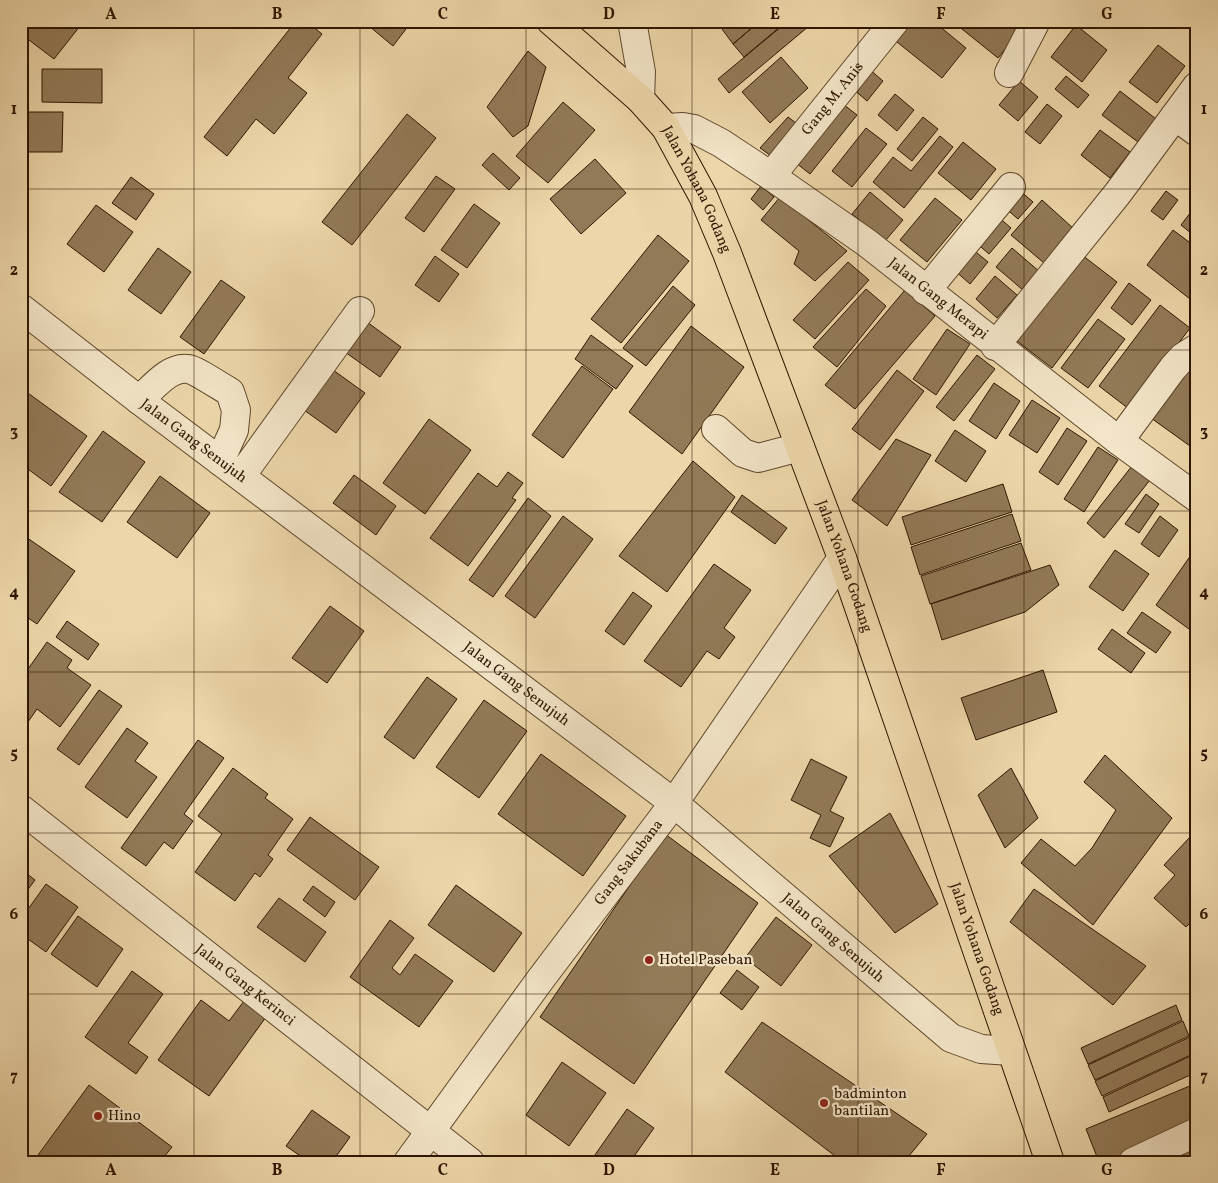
<svg xmlns="http://www.w3.org/2000/svg" width="1218" height="1183" font-family="Vollkorn,serif">
<style>
.building{fill:#927a58;stroke:#2f1600}
.lines{fill:none;stroke-linecap:round;stroke-linejoin:round}
.minor-casing{stroke:#5e462a;stroke-width:30}
.major-casing{stroke:#2f1600;stroke-width:30}
.minor{stroke:#f3e5c8;stroke-width:28}
.major{stroke:#edd7aa;stroke-width:28}
.grid{fill:none;stroke:#2f1600;stroke-width:1;stroke-opacity:0.55}
.poi-dot{fill:#8f2418;stroke:#f3e5c8;stroke-width:2}
.labels{text-anchor:middle;dominant-baseline:central;stroke-width:4.5;stroke-linejoin:round;paint-order:stroke}
.street-label{font-size:15px;fill:#2f1600;stroke:#f3e5c8}
.poi-label{font-size:15px;fill:#2f1600;stroke:#f3e5c8;text-anchor:start}
.neatline{fill:none;stroke:#2f1600;stroke-width:2}
.grid-label{font-size:16px;text-anchor:middle;font-weight:bold;fill:#2f1600}
</style>
<rect width="100%" height="100%" fill="#edd7aa"/>
<filter id="stains"><feTurbulence type="fractalNoise" baseFrequency=".004" numOctaves="4"/><feColorMatrix values="0 0 0 0 .2 0 0 0 0 .09 0 0 0 0 .02 0 0 0 .5 -.17"/></filter>
<radialGradient id="worn" r=".72"><stop offset=".6" stop-color="#630" stop-opacity="0"/><stop offset="1" stop-color="#630" stop-opacity=".3"/></radialGradient>
<path class="building" d="M21,21h63l-30,38 -33,-25z
M296,21h10l16,13 -34,44 19,15 -33,41 -18,-15 -29,37 -23,-19z
M363,21h49l-19,25z
M715,21h17l-10,8z
M732,21h28l-27,23 -11,-15z
M760,21h27l-43,36 -11,-13z
M788,21h27l-86,72 -11,-14z
M906,21h27l33,27 -24,30 -50,-40z
M952,21h68l5,4 -27,33z
M1076,25l31,25 -25,32 -31,-25z
M1158,45l27,21 -28,37 -28,-21z
M528,51l18,16 -18,59 -15,11 -26,-30z
M781,57l27,31 -38,35 -28,-31z
M868,68l15,13 -16,20 -15,-13z
M42,69h60v34l-60,-1z
M1066,76l23,19 -11,13 -23,-19z
M1019,81l19,16 -20,24 -19,-16z
M1120,91l40,31 -18,23 -40,-30z
M895,94l19,16 -17,21 -19,-16z
M839,101l18,14 -47,59 -19,-15z
M563,102l32,28 -47,53 -32,-27z
M1047,104l15,12 -22,28 -15,-12z
M21,112h42l-1,40h-41z
M407,114l29,24 -84,107 -30,-23z
M788,117l16,12 -27,31 -17,-12z
M923,117l15,12 -26,32 -15,-12z
M866,128l21,16 -35,43 -20,-16z
M1100,130l30,22 -20,26 -29,-23z
M940,136l13,11 -49,61 -31,-26 20,-25 18,14z
M963,142l33,27 -25,31 -33,-27z
M493,153l27,25 -11,12 -27,-25z
M595,159l31,34 -45,41 -31,-35z
M436,176l19,13 -31,43 -19,-14z
M131,177l23,17 -18,26 -24,-17z
M761,186l13,11 -11,13 -12,-11z
M1018,189l15,13 -15,17 -15,-13z
M1166,191l12,9 -15,20 -12,-9z
M870,192l33,28 -18,21 -33,-27z
M780,197l67,54 -32,30 -21,-17 5,-13 -38,-31z
M935,198l27,22 -35,42 -27,-22z
M1042,200l32,29 -30,34 -33,-28z
M474,204l26,19 -33,45 -26,-18z
M1197,204v34l-16,-13z
M96,205l37,27 -29,40 -37,-28z
M996,215l15,13 -22,26 -15,-13z
M1173,230l24,18v53l-2,2 -48,-38z
M658,235l31,26 -68,82 -30,-24z
M158,248l33,24 -30,42 -33,-24z
M971,248l17,14 -18,22 -17,-15z
M1012,248l28,24 -16,19 -28,-24z
M1082,255l35,27 -65,86 -35,-27z
M435,256l24,18 -20,28 -24,-17z
M848,262l21,18 -54,59 -22,-19z
M995,276l22,19 -20,23 -21,-19z
M221,280l24,17 -41,57 -24,-17z
M1129,283l22,17 -19,25 -21,-17z
M673,286l22,19 -49,61 -23,-18z
M866,289l20,17 -49,61 -24,-20z
M905,290l30,26 -80,93 -30,-24z
M1160,305l30,23 -61,81 -30,-23z
M1098,319l27,20 -37,49 -27,-20z
M367,322l34,25 -21,30 -35,-25z
M691,326l53,41 -62,87 -53,-42z
M947,329l23,15 -34,51 -23,-16z
M591,335l42,31 -17,23 -41,-30z
M977,355l18,14 -41,52 -18,-14z
M1182,361l15,10v80l-53,-38z
M582,366l31,23 -50,69 -31,-23z
M333,370l32,23 -29,40 -32,-23z
M897,370l27,21 -44,59 -28,-21z
M994,383l26,18 -24,38 -27,-18z
M21,388l66,48 -36,50 -30,-22z
M1032,400l28,18 -23,35 -28,-18z
M429,419l42,31 -46,64 -42,-31z
M1067,428l20,13 -29,44 -19,-13z
M955,430l31,21 -20,31 -31,-21z
M103,431l42,31 -43,60 -43,-30z
M896,439l35,16 -44,71 -35,-26z
M1098,447l20,13 -34,52 -20,-13z
M693,461l42,36 -68,95 -48,-36z
M1132,466l18,14 -46,58 -17,-15z
M508,472l15,11 -11,15 4,2 -48,66 -38,-28 48,-65 19,14z
M354,475l42,31 -20,29 -43,-32z
M160,476l50,37 -33,45 -50,-36z
M1003,484l9,28 -101,33 -9,-28z
M1146,494l13,10 -20,29 -14,-9z
M742,495l45,33 -12,16 -44,-32z
M528,498l23,18 -58,81 -24,-17z
M1012,514l9,27 -101,34 -9,-28z
M563,516l30,23 -58,79 -30,-22z
M1160,516l18,14 -19,27 -18,-13z
M23,535l52,36 -38,53 -16,-11v-75z
M1021,543l10,27 -101,34 -9,-28z
M1115,550l34,24 -26,37 -34,-24z
M1191,555l6,4v60l-8,10 -33,-24z
M714,564l37,26 -27,38 11,9 -16,22 -12,-8 -26,36 -37,-26z
M1050,565l9,20 -34,27 -83,28 -11,-36z
M633,592l19,14 -28,39 -19,-14z
M330,606l34,25 -37,52 -35,-25z
M1142,612l29,20 -15,21 -29,-20z
M67,621l32,23 -11,16 -32,-23z
M1112,629l33,24 -14,20 -33,-24z
M47,642l25,18 -5,8 24,17 -31,42 -23,-18 -16,23v-53z
M21,643l8,6 -8,12z
M1043,670l14,42 -81,28 -15,-42z
M427,677l30,22 -43,60 -30,-22z
M99,690l23,16 -43,59 -22,-16z
M484,700l43,31 -48,67 -43,-31z
M127,728l21,15 -13,18 22,16 -30,41 -42,-31z
M198,740l26,18 -40,56 9,7 -20,28 -9,-7 -18,24 -25,-18z
M541,754l85,62 -43,60 -85,-62z
M1105,755l67,63 -79,107 -72,-62 20,-24 34,27 17,-18 24,-38 -32,-28z
M811,759l36,18 -17,34 14,7 -14,29 -20,-9 11,-23 -30,-15z
M233,768l35,26 -3,4 28,21 -25,36 5,4 -13,18 -5,-4 -20,28 -40,-29 27,-38 -24,-18z
M1011,768l27,50 -33,30 -27,-53z
M890,813l48,91 -43,29 -66,-77z
M310,817l69,50 -24,33 -68,-50z
M665,834l93,69 -124,181 -94,-67z
M1190,837l7,6v73l-11,11 -32,-29 21,-23 -11,-10z
M21,869l14,11 -14,19z
M46,884l32,23 -32,45 -25,-18v-15z
M456,885l66,48 -28,39 -66,-47z
M313,886l22,16 -10,15 -22,-17z
M1034,889l112,77 -33,39 -103,-83z
M279,898l47,34 -21,30 -48,-35z
M78,916l45,33 -26,38 -46,-33z
M776,917l36,28 -31,41 -36,-28z
M390,920l24,18 -22,30 8,7 15,-21 38,27 -34,46 -69,-50z
M737,970l22,17 -17,23 -22,-17z
M132,971l31,23 -35,49 20,14 -12,17 -51,-37z
M201,1000l28,21 15,-20 22,16 -57,79 -51,-36z
M1176,1005l6,15 -94,44 -7,-16z
M1183,1021l6,15 -94,44 -7,-15z
M762,1022l165,112 -23,28h-61l-118,-90z
M1190,1037l7,15 -95,44 -7,-15z
M1197,1053v19l-88,40 -6,-15z
M562,1062l44,31 -37,53 -43,-31z
M1197,1083v44l-86,35h-12l-13,-33z
M89,1085l83,62 -12,15h-127z
M627,1109l27,19 -24,34h-40z
M312,1110l38,27 -18,25h-23l-23,-16z
M1197,1139v23h-57z"/>
<g class="lines">
<g class="minor-casing">
<g id="minor">
<path d="M632,21l9,51 -1,27"/>
<path d="M1009,73l27,-52"/>
<path d="M1175,116l22,16"/>
<path id="s1" d="M666,128l17,-1 11,2 27,14 50,33 96,67 252,198 78,57"/>
<path id="s2" d="M771,176l124,-155"/>
<path d="M926,291l85,-104"/>
<path id="s3" d="M21,308l118,92 535,403 277,235 30,11 30,2"/>
<path d="M995,346l123,-153 79,-107"/>
<path d="M139,400c13,-11 30,-34 49,-31 8,1 33,18 42,23l6,18 -2,20 -14,31"/>
<path d="M716,429l27,24 15,5 42,-11"/>
<path d="M1119,441l54,-73 10,-11 14,-9"/>
<path d="M241,476l119,-165"/>
<path id="s4" d="M21,809l449,353"/>
<path id="s5" d="M408,1162l132,-182 134,-177 168,-245"/>
<path d="M1133,1162l64,-30"/>
</g>
</g>
<g class="major-casing">
<g id="major">
<path id="s6" d="M551,21l89,78 26,29 37,68 24,57 115,305 208,604"/>
</g>
</g>
<use href="#minor" class="minor"/>
<use href="#major" class="major"/>
</g>
<path class="grid" d="M194,21v1141M360,21v1141M526,21v1141M692,21v1141M858,21v1141M1024,21v1141M21,189h1176M21,350h1176M21,511h1176M21,672h1176M21,833h1176M21,994h1176"/>
<g class="poi-dot">
<circle cx="649" cy="960" r="5"/>
<circle cx="824" cy="1103" r="5"/>
<circle cx="98" cy="1116" r="5"/>
</g>
<g class="labels">
<g class="street-label">
<text stroke="none"><textPath href="#s2" startOffset="99">Gang M. Anis</textPath></text>
<text stroke="none"><textPath href="#s6" startOffset="226">Jalan Yohana Godang</textPath></text>
<text stroke="none"><textPath href="#s1" startOffset="326">Jalan Gang Merapi</textPath></text>
<text stroke="none"><textPath href="#s3" startOffset="218">Jalan Gang Senujuh</textPath></text>
<text stroke="none"><textPath href="#s6" startOffset="631">Jalan Yohana Godang</textPath></text>
<text stroke="none"><textPath href="#s3" startOffset="622">Jalan Gang Senujuh</textPath></text>
<text stroke="none"><textPath href="#s5" startOffset="372">Gang Sakubana</textPath></text>
<text stroke="none"><textPath href="#s3" startOffset="1028">Jalan Gang Senujuh</textPath></text>
<text stroke="none"><textPath href="#s6" startOffset="1036">Jalan Yohana Godang</textPath></text>
<text stroke="none"><textPath href="#s4" startOffset="285">Jalan Gang Kerinci</textPath></text>
</g>
<g class="poi-label">
<text x="659" y="960">Hotel Paseban</text>
<text x="834" y="1094">badminton<tspan x="834" dy="17">bantilan</tspan></text>
<text x="108" y="1116">Hino</text>
</g>
</g>
<rect width="1218" height="1183" fill="none" stroke="#edd7aa" stroke-width="55"/>
<rect x="28" y="28" width="1162" height="1128" class="neatline"/>
<g class="grid-label">
<text x="111" y="19">A</text>
<text x="277" y="19">B</text>
<text x="443" y="19">C</text>
<text x="609" y="19">D</text>
<text x="775" y="19">E</text>
<text x="941" y="19">F</text>
<text x="1107" y="19">G</text>
<text x="14" y="114">1</text>
<text x="1204" y="114">1</text>
<text x="14" y="275">2</text>
<text x="1204" y="275">2</text>
<text x="14" y="436">3</text>
<text x="1204" y="436">3</text>
<text x="14" y="597">4</text>
<text x="1204" y="597">4</text>
<text x="14" y="758">5</text>
<text x="1204" y="758">5</text>
<text x="14" y="919">6</text>
<text x="1204" y="919">6</text>
<text x="14" y="1081">7</text>
<text x="1204" y="1081">7</text>
<text x="111" y="1175">A</text>
<text x="277" y="1175">B</text>
<text x="443" y="1175">C</text>
<text x="609" y="1175">D</text>
<text x="775" y="1175">E</text>
<text x="941" y="1175">F</text>
<text x="1107" y="1175">G</text>
</g>
<rect width="100%" height="100%" filter="url(#stains)"/>
<rect width="100%" height="100%" fill="url(#worn)"/>
</svg>
